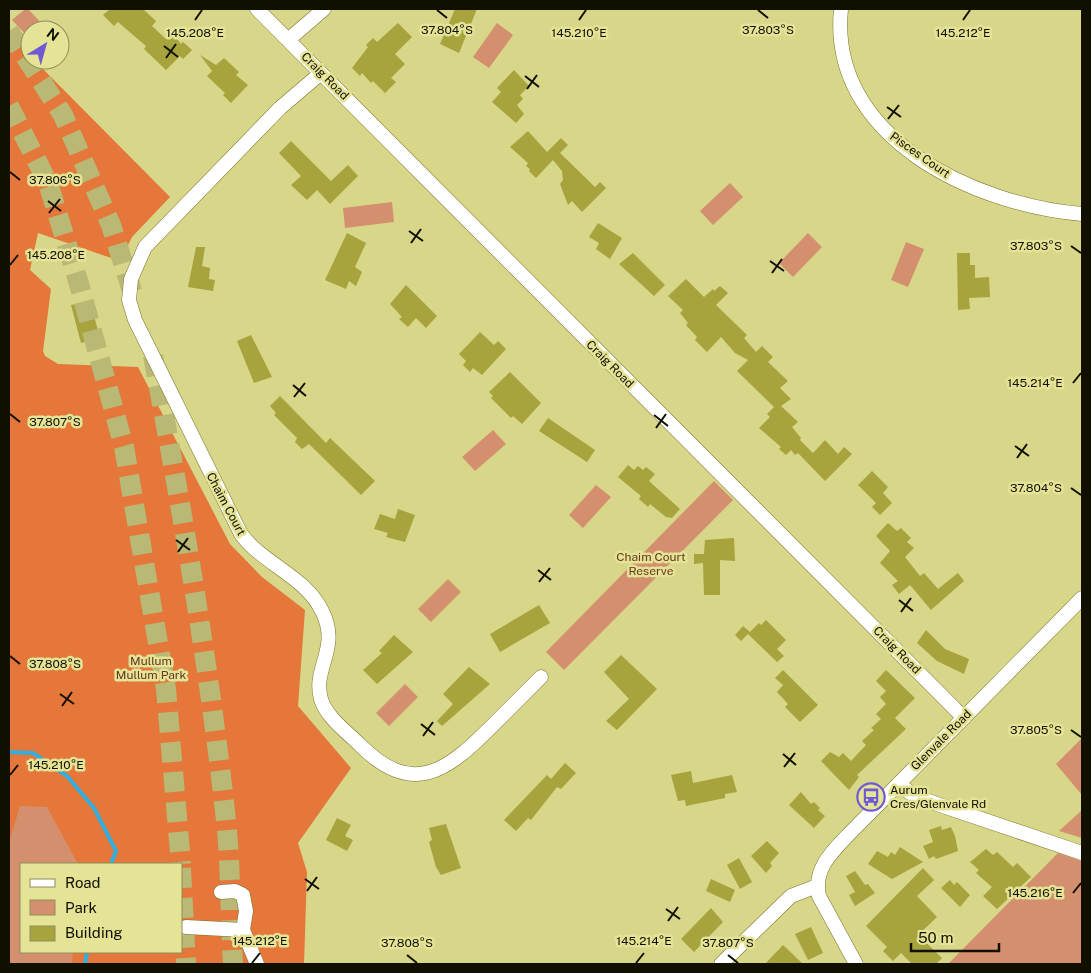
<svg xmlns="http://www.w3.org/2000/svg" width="1091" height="973" font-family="'Public Sans',sans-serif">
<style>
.green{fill:#d4906e}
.forest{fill:#e47739}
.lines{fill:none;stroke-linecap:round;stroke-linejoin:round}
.stream{stroke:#33afdd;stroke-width:4}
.building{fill:#a7a43e}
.highway-tunnel{stroke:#b9b874;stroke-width:20;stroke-dasharray:20 10;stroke-linecap:butt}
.minor-casing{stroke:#767327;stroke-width:15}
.minor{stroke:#fff;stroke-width:14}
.ticks{fill:none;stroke:#100f00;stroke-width:2}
.labels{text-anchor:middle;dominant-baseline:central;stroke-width:5;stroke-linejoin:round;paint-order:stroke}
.street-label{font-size:12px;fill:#100f00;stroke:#e4e396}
.park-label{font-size:12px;fill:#653820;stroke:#e4e396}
.poi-label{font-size:12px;fill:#100f00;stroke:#e4e396;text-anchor:start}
.ticks-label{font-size:12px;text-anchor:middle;fill:#100f00;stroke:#e4e396;stroke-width:5;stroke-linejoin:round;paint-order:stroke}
</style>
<rect width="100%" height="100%" fill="#d7d689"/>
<path class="green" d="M25,9h3l20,21h-18v9l-18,-19z
M497,23l16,12 -24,33 -16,-11z
M730,183l13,14 -30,28 -13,-14z
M392,202l2,20 -49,6 -2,-20z
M808,233l14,14 -29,30 -14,-14z
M906,242l18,7 -16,38 -17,-7z
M493,430l13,14 -31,27 -13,-14z
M714,481l19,19 -169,170 -18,-18z
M596,485l15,12 -28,31 -14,-13z
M448,579l13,13 -30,30 -13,-13z
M405,684l13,13 -29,29 -13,-13z
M1082,738v57l-26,-31z
M9,754l96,110h-84v88h62l-1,12h-73z
M1082,810v28l-23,-7z
M1058,853l24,8v103h-134z"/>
<path class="forest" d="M9,34l21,22v4h4l136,137 -38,40 -12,24 -82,-28 -8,37 21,19 -8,62 2,5 13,8 80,3 92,177 32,33 43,33 -7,96 53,62 -53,75 9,29 -3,92h-232l1,-12h108v-88h-103l-31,-57 -27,-1 -11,36z"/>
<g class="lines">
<path class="stream" d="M9,752l24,1 34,23 27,32 22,43 -5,13
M85,964l2,-12"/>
</g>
<path class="building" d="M110,9h33l13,12 -4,5 14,13 6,-6 9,11 2,-2 9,8 -9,9 -3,-3 -14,14 -22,-21 2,-3 -28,-24 -4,4 -11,-11z
M455,9h22l-18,44 -19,-9z
M398,23l14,14 -17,17 10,10 -14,14 5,4 -11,11 -12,-12 -2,2 -9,-10 -2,3 -8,-8 16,-21 -2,-2 7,-7 4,4z
M200,55l16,10 8,-7 15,14 -3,3 12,10 -17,18 -8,-8 2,-2 -18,-17 5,-5z
M514,70l15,16 -9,9 3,4 -6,6 7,9 -8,9 -24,-21 9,-10 -4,-4z
M528,131l19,21 14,-14 7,7 -8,8 35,34 5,-5 6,6 -24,24 -10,-11 -4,4 -8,-21 3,-4 -1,-9 -9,-11 -17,18 -7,-7 1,-2 -4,-3 2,-3 -18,-16z
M291,141l40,40 17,-16 10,11 -28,28 -13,-14 -10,10 -16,-15 10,-9 -22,-23z
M598,223l24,15 -12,21 -14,-10 3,-6 -10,-6z
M347,233l19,10 -11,24 7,5 -6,14 -7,-5 -3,8 -21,-9z
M196,247h9l-3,19 8,2 -1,11 6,1 -2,11 -25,-4z
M633,253l32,32 -11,11 -35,-32z
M957,253h13v12h5v13l14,-1 1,20 -21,1 1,11 -12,1z
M686,279l18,18 9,-8 1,2 6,-5 8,7 -12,12 31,30 -3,3 12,14 6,-6 11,11 -5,5 20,19 -8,7 11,11 -10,7 17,16 -6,5 9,11 -1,2 13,13 12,-13 13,14 6,-7 8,7 -27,27 -27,-28 -3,2 -4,-5 -5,5 -7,-6 2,-2 -22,-19 11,-11 -3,-3 7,-7 -37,-36 11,-11 -13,-7 -14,-16 -14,15 -12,-12 2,-3 -11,-12 2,-2 -8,-10 3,-3 -15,-14z
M406,285l31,31 -11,12 -10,-10 -8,9 -9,-8 3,-2 -12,-13z
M90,301l10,37 -19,5 -10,-38z
M480,332l14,13 4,-4 8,8 -24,26 -9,-7 -3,4 -7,-7 3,-4 -7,-7z
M251,335l21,42 -18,6 -17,-42z
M510,372l31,31 -19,21 -9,-8 -2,2 -20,-20 2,-2 -4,-4z
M280,396l46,47 4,-5 45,43 -14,14 -52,-51 -7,5 -7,-7 2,-4 -23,-23 2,-2 -6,-7z
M548,418l47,32 -8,12 -48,-31z
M628,465l6,5 4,-4 5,4 3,-3 9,7 -6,7 31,28 -8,9 -6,-1 -16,-13 -2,3 -9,-8 2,-3 -23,-19z
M872,471l16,16 -5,6 9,10 -12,12 -8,-8 4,-4 -18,-18z
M398,509l17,6 -10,27 -19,-5 2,-4 -14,-4 6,-15 15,5z
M888,523l9,8 4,-3 10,10 -4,4 7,6 -9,9 15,19 4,-3 14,16 20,-16 6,8 -33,29 -21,-25 -11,9 -7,-9 6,-4 -18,-18 10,-12 -14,-15z
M734,538l1,23 -15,-1v35h-16l-1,-32 -9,1v-10h10l1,-14z
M539,605l11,18 -50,29 -10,-18z
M766,620l20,20 -9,9 7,7 -7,6 -29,-28 -7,7 -6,-6 8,-9 7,6 9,-9 2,2z
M926,630l19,19 24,10 -5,15 -27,-13 -20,-18z
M394,635l19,17 -36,32 -14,-14 19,-17 -3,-2z
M621,655l36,34 -40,41 -11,-9 23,-22 -25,-27z
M469,667l21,17 -48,42 -5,-5 16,-17 -10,-10z
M783,670l35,35 -18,17 -15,-15 3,-3 -11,-12 6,-7 -8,-7z
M886,670l29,28 -20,20 11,11 -49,46 2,2 -10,13 -28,-29 9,-9 9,5 4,-4 8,8 15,-16 -4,-4 12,-11 -3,-2 10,-9 -5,-5 10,-10 -6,-7 6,-6 -10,-10z
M565,763l11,10 -15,16 -4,-2 -26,33 -3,-2 -12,13 -12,-11 43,-45 4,4z
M691,771l2,12 39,-8 5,17 -12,2v4l-39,8 -1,-6 -7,1 -7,-26z
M801,792l10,12 3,-2 6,6 -2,2 7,6 -11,12 -25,-23z
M337,818l14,7 -6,11 8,4 -6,11 -21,-11z
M446,824l15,44 -20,7 -5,-8 -7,-25 3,-2 -3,-12z
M941,826l1,4 9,-3 4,9 3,15 -22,8 -2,-3 -5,3 -6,-13 10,-4 -4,-12z
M767,841l12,12 -9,10 2,3 -6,7 -15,-17z
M900,847l23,15 -31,17 -24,-15 9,-13 11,6 3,-5 4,3z
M986,849l7,6 4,-3 16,15 4,-4 14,14 -34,32 -14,-13 9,-9 -16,-14 3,-3 -9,-8z
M739,858l13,24 -12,7 -13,-24z
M923,868l11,12 -17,16 20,21 -19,18 24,23 -6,6h-24l-11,-11 -8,8 -10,-10 4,-4 -21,-21z
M855,871l10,14 3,-1 7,9 -20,13 -6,-11 6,-3 -9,-16z
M711,879l24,11 -5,12 -24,-11z
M950,880l4,5 3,-3 13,13 -10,12 -19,-19z
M711,908l12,14 -29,30 -13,-13z
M811,927l12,26 -15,7 -13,-26z
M783,945l20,19h-38z"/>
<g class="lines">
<path class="highway-tunnel" d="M9,31l54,84 48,110 23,72
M9,106l39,77 31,101 45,163 42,242 15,175
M153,356c29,154 56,308 73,464 5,48 4,96 7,144
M181,868l5,96"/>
<g class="minor-casing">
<path id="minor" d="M257,9l707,709
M841,9c-13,129 134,196 241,205
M288,40l36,-31
M321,73l-41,35 -135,139 -14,32 -2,21 6,20 106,214c22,30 65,43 81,77 19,37 -10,57 -1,88 5,18 26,33 39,46 52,52 86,27 130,-17 17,-17 34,-34 51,-51
M899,783l11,10 15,7 157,53
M221,892l14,-1 8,4 3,16 -3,19
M186,927l57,3 14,34
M721,964l70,-68 26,-10
M856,964l-37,-68c-6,-28 14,-45 32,-64l231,-234"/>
</g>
<use href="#minor" class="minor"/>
</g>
<path class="ticks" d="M437,10l10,8M758,10l10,8M195,20l7,-10M579,20l7,-10M963,20l7,-10M164,46l14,11M166,58l10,-14M525,76l14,11M527,89l10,-14M887,107l14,10M888,119l11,-14M10,172l10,8M48,201l13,10M49,213l11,-14M409,231l14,10M411,243l10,-14M1071,246l10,7M770,261l14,10M10,265l8,-10M772,273l10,-14M1073,383l8,-10M293,385l13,11M294,397l11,-14M10,414l10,8M654,415l14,11M656,428l10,-14M1015,446l14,10M1017,458l10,-14M1071,488l10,7M176,540l14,10M178,552l10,-14M538,570l13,10M539,582l11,-14M899,600l14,11M901,612l10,-14M10,656l10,8M60,694l14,10M62,706l10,-14M421,724l14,11M1071,730l10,7M423,736l10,-14M783,754l13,11M784,767l11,-14M10,775l8,-10M305,879l14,10M307,891l10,-14M1073,893l8,-10M666,909l14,10M668,921l10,-14M407,955l10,8M728,955l10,8M252,963l8,-10M636,963l8,-10"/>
<defs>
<g id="bus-ring" transform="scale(1.4375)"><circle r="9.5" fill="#e4e396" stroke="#705ad4" stroke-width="1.5"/><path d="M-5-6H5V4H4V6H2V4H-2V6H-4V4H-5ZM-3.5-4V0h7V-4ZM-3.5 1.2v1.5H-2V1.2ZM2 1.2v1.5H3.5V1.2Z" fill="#705ad4"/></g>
</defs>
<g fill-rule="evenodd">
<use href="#bus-ring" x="871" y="797"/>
</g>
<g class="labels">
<g class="street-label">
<text transform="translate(325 76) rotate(45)">Craig Road</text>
<text transform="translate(920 155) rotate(35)">Pisces Court</text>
<text transform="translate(610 364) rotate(45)">Craig Road</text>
<text transform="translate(226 504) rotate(62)">Chaim Court</text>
<text transform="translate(897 650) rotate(45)">Craig Road</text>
<text transform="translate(941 740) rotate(-45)">Glenvale Road</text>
</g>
<g class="park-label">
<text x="651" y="557">Chaim Court<tspan x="651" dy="14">Reserve</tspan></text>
<text x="151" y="661">Mullum<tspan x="151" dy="14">Mullum Park</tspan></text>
</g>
<g class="poi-label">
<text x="890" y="790">Aurum<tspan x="890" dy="14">Cres/Glenvale Rd</tspan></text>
</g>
</g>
<g class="ticks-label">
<text x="447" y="34">37.804°S</text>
<text x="768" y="34">37.803°S</text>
<text x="195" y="37">145.208°E</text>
<text x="579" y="37">145.210°E</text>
<text x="963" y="37">145.212°E</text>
<text x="55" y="184">37.806°S</text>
<text x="1036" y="250">37.803°S</text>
<text x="56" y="259">145.208°E</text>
<text x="1035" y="387">145.214°E</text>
<text x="55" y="426">37.807°S</text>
<text x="1036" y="492">37.804°S</text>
<text x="55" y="668">37.808°S</text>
<text x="1036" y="734">37.805°S</text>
<text x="56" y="769">145.210°E</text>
<text x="1035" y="897">145.216°E</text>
<text x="260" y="945">145.212°E</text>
<text x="644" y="945">145.214°E</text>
<text x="407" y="947">37.808°S</text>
<text x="728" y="947">37.807°S</text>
</g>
<rect width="1091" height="973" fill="none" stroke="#100f00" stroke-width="20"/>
<rect x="20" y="863" width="162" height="90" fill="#e4e396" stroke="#8f8e5a"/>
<rect x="30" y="879" width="25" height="8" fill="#ffffff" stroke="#8f8e5a"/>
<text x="65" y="888" font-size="15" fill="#100f00">Road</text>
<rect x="30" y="900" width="25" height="15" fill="#d4906e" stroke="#8f8e5a"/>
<text x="65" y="913" font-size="15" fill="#100f00">Park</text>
<rect x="30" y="926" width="25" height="15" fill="#a7a43e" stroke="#8f8e5a"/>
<text x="65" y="938" font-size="15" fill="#100f00">Building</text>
<g transform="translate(45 45) rotate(37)"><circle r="24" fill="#e4e396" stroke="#8f8e5a"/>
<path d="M0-4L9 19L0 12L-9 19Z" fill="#705ad4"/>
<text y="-8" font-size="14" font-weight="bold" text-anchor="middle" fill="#100f00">N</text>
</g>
<path d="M911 943v8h88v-8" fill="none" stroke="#100f00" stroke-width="2.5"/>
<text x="918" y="943" font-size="15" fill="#100f00" stroke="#e4e396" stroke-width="4" paint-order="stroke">50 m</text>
</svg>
